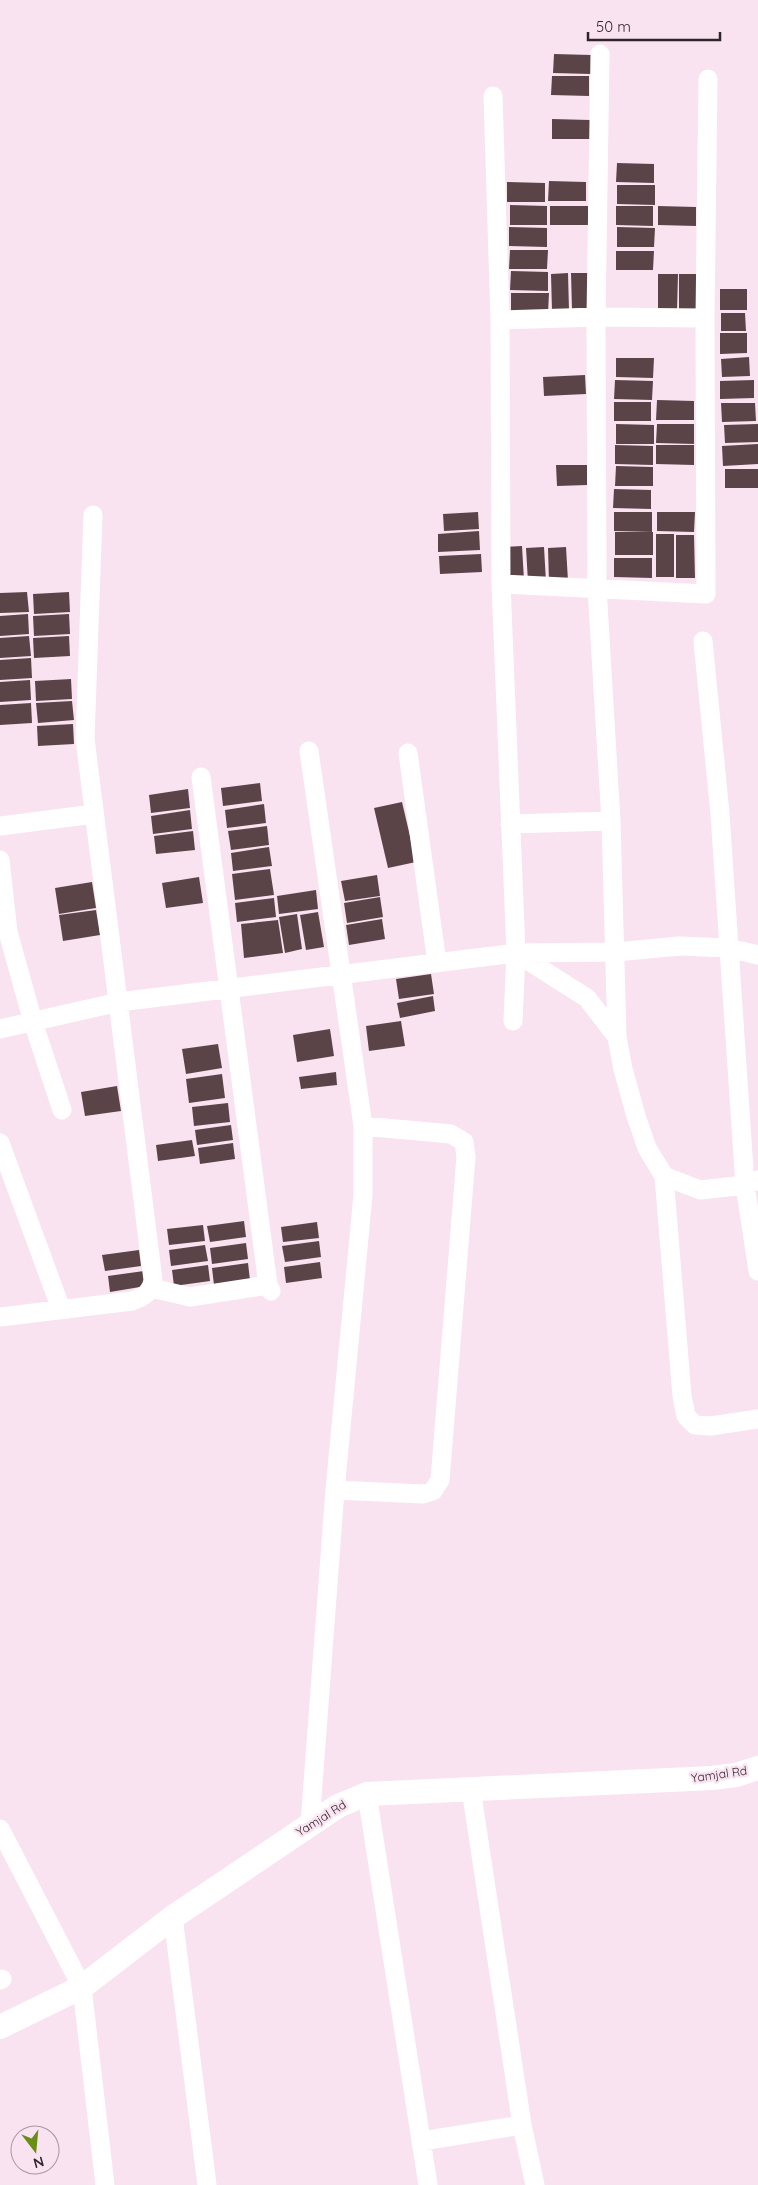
<svg xmlns="http://www.w3.org/2000/svg" width="758" height="2185" font-family="Quicksand,sans-serif">
<style>
.building{fill:#5b4447}
.lines{fill:none;stroke-linecap:round;stroke-linejoin:round}
.minor{stroke:#fff;stroke-width:19}
.major{stroke:#fff;stroke-width:24}
.labels{text-anchor:middle;dominant-baseline:central;stroke-width:5;stroke-linejoin:round;paint-order:stroke}
.street-label{font-size:12px;fill:#2e252b;stroke:#fae3f1}
</style>
<rect width="100%" height="100%" fill="#fae3f1"/>
<path class="building" d="M554,54l37,1v19l-38,-1z
M552,76h37v20l-38,-1z
M552,119l38,1v19h-38z
M617,163l37,1v19l-38,-1z
M549,181l37,1v19h-38z
M507,182l38,1v19h-38z
M617,185h38v20l-38,-1z
M510,205l37,1v19h-37z
M550,206h38v19h-38z
M616,206h37v20l-37,-1z
M658,206l38,1v19l-38,-1z
M509,227l38,1v19l-38,-1z
M617,227l38,1 -1,19h-37z
M510,250h38l-1,19h-38z
M616,251h38l-1,19h-37z
M511,271l37,1v19l-38,-1z
M568,273l1,37 -17,1 -1,-37z
M571,273h18l1,36 -18,1z
M658,274h20l-1,37h-19z
M679,274h20l-1,37h-19z
M720,289h27v21h-27z
M511,293h38l-1,20 -37,-1z
M721,313h24l1,18h-25z
M720,333h27v20l-27,1z
M749,357l1,19 -28,1 -1,-18z
M616,358h38l-1,20 -37,-1z
M585,375l1,19 -42,2 -1,-19z
M615,380l38,1 -1,19 -38,-1z
M754,380v18l-34,1v-18z
M657,400l37,1v19h-38z
M614,402h37v19h-37z
M721,403h34l1,18 -34,1z
M616,424l38,1v19h-38z
M657,424h37v20l-38,-1z
M758,424v18l-33,1 -1,-18z
M758,444v20l-35,2 -1,-20z
M615,445l38,1v19l-38,-1z
M656,445h38v20l-38,-1z
M556,465h31v20l-30,1z
M616,466l37,1v19h-38z
M725,469h33v19h-33z
M614,489l37,1v19l-38,-1z
M478,512l1,17 -35,2 -1,-17z
M614,512h38v20l-38,-1z
M657,512h38l-1,20 -37,-1z
M479,531l1,19 -42,2v-18z
M615,532h38v23h-38z
M656,534h18v43h-18z
M676,535h18l1,43h-19z
M522,546l2,34 -19,1 -1,-34z
M544,547l2,35h-18l-2,-34z
M566,547l2,34 -19,1 -1,-34z
M481,554l1,18 -42,2 -1,-18z
M614,558h38v20l-38,-1z
M27,592l2,20 -29,1v-20z
M69,592l1,20 -36,2 -1,-20z
M28,614l1,20 -29,2v-20z
M69,614l1,20 -36,2 -1,-20z
M29,636l2,20 -31,2v-20z
M69,636l1,20 -36,2 -1,-20z
M31,658l1,20 -32,2v-20z
M71,679l1,20 -36,2 -1,-20z
M30,680l1,20 -31,2v-20z
M72,701l2,19 -36,3 -2,-20z
M31,703l1,20 -32,2v-20z
M73,724l1,20 -36,2 -1,-20z
M260,783l2,18 -39,5 -2,-18z
M188,789l2,19 -39,5 -2,-18z
M402,802l14,60 -28,6 -14,-60z
M264,804l2,19 -39,5 -2,-18z
M190,810l2,19 -39,5 -2,-18z
M267,826l2,19 -38,5 -3,-19z
M193,831l2,19 -39,4 -2,-18z
M269,847l3,19 -39,5 -2,-18z
M270,869l4,26 -39,5 -3,-26z
M377,875l3,21 -35,5 -4,-20z
M199,877l4,26 -37,5 -4,-25z
M92,882l4,26 -37,6 -4,-26z
M316,890l2,19 -39,5 -2,-18z
M380,897l3,20 -36,6 -3,-20z
M274,898l2,19 -39,5 -2,-19z
M96,910l4,25 -37,6 -4,-26z
M318,912l6,35 -18,3 -6,-35z
M297,914l5,35 -17,4 -6,-36z
M382,919l3,20 -36,6 -3,-20z
M278,920l5,33 -39,5 -3,-34z
M431,974l3,20 -35,5 -3,-20z
M433,996l2,15 -35,7 -3,-15z
M401,1021l4,25 -36,5 -3,-25z
M330,1029l4,27 -37,6 -4,-27z
M218,1044l4,24 -36,6 -4,-25z
M336,1072l1,13 -36,4 -2,-12z
M222,1074l3,24 -36,5 -3,-24z
M117,1086l4,25 -36,5 -4,-24z
M228,1103l2,19 -36,4 -2,-19z
M231,1125l2,15 -36,5 -2,-15z
M192,1140l3,16 -37,5 -2,-16z
M233,1143l2,16 -35,5 -2,-16z
M244,1221l2,16 -36,5 -3,-16z
M317,1222l2,16 -36,4 -2,-15z
M203,1225l2,16 -36,4 -2,-16z
M319,1241l2,16 -36,5 -3,-16z
M246,1243l2,16 -36,5 -2,-16z
M205,1245l3,16 -37,5 -2,-16z
M139,1250l2,16 -36,5 -3,-16z
M320,1262l2,16 -36,5 -2,-16z
M248,1263l2,17 -36,5 -2,-17z
M208,1265l2,16 -36,5 -2,-16z
M144,1271l2,15 -36,6 -2,-16z"/>
<g class="lines">
<path class="minor" d="M600,54l-4,263 1,271 14,233 6,216
M493,96l7,224 1,264 15,369 -3,68
M500,320l96,-3 109,1
M501,584l205,10 -1,-276 3,-239
M703,641l17,173 25,371 13,86
M309,751l54,375v69l-28,295 -25,334
M408,753l29,210
M201,777l67,508 3,6
M510,824l101,-3
M0,826l94,-12
M0,860l8,72 25,90 29,88
M516,953l71,45 30,39 6,32 13,47 11,32 17,28 36,14 45,-5 13,-5
M0,1029l119,-27 397,-49 100,-1 63,-6 50,2 29,7
M0,1143l61,166
M664,1176l18,220 4,20 9,9 16,1 47,-7
M152,1288l38,9 78,-12
M0,1317l132,-16c11,-4 19,-8 21,-21l-68,-541 8,-224
M335,1490l88,4 10,-3 7,-11 26,-323 -2,-15 -13,-8 -88,-8
M471,1789l51,336 13,60
M367,1794l61,391
M0,1829l82,158 23,198
M173,1917l34,268
M0,1980l2,-1
M422,2141l100,-16"/>
<path class="major" d="M0,2027l82,-40 91,-70 165,-111 29,-12 345,-16 24,-3 22,-7"/>
</g>
<g class="labels">
<g class="street-label">
<text transform="translate(719 1774) rotate(-8)">Yamjal Rd</text>
<text transform="translate(321 1818) rotate(-32)">Yamjal Rd</text>
</g>
</g>
<g transform="translate(35 2150) rotate(164)"><circle r="24" fill="#fae3f1" stroke="#a897a2"/>
<path d="M0-4L9 19L0 12L-9 19Z" fill="#698d16"/>
<text y="-8" font-size="14" font-weight="bold" text-anchor="middle" fill="#2e252b">N</text>
</g>
<path d="M588 32v8h132v-8" fill="none" stroke="#2e252b" stroke-width="2.5"/>
<text x="596" y="32" font-size="15" fill="#2e252b" stroke="#fae3f1" stroke-width="4" paint-order="stroke">50 m</text>
</svg>
